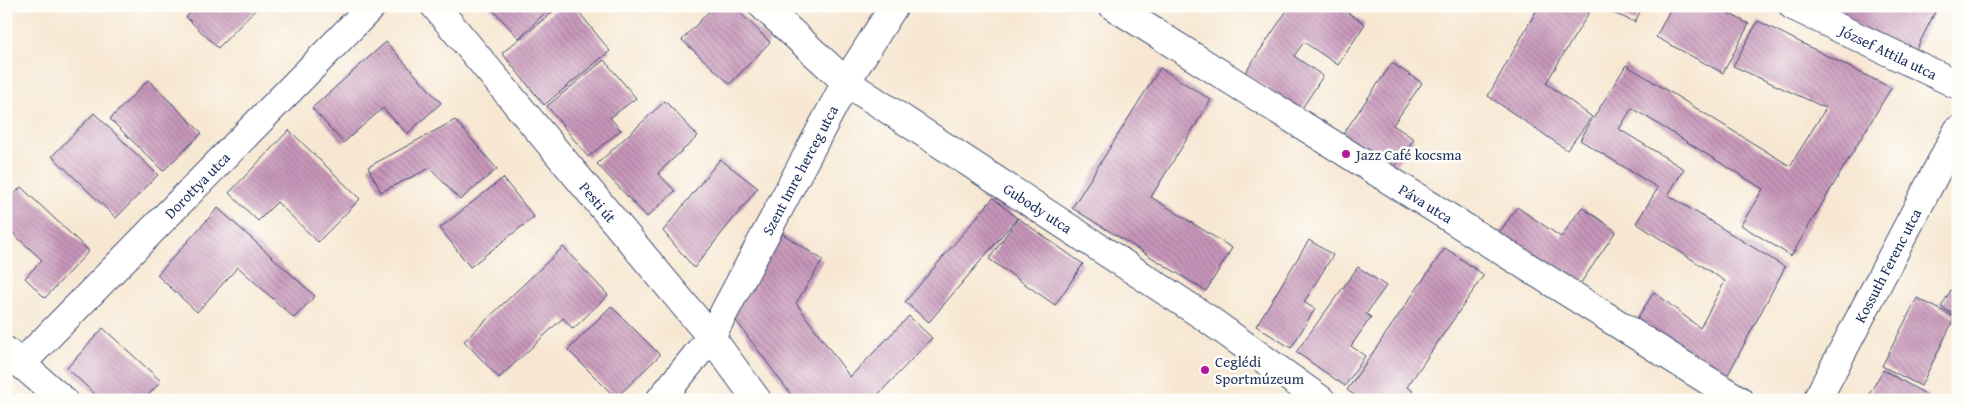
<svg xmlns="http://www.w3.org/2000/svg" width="1964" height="406" font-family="'Gentium Book Plus',serif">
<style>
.building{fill:url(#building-back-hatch)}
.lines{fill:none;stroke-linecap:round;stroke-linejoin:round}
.minor-casing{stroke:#3c4b6f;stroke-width:30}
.minor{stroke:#fff;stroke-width:28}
.poi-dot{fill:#b5179e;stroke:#fdfcf7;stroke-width:2}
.labels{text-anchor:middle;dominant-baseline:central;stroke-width:5;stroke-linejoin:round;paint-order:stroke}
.street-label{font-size:15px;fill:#1b2f5e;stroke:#fdfcf7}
.poi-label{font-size:15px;fill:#1b2f5e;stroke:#fdfcf7;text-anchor:start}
</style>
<defs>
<pattern id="building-back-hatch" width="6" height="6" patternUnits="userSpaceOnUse" patternTransform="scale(1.25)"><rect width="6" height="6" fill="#c896ba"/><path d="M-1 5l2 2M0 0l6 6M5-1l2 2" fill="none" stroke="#a27b9a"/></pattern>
</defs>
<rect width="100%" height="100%" fill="#fdfcf7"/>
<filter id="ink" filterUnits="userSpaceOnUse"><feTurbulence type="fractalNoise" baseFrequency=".02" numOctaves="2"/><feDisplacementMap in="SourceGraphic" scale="10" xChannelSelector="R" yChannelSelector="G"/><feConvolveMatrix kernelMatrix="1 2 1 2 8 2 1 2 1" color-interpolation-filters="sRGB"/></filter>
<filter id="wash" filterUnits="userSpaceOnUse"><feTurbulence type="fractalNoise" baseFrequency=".0096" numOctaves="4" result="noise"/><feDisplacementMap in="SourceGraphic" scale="20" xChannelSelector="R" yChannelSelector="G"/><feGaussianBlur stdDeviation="1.12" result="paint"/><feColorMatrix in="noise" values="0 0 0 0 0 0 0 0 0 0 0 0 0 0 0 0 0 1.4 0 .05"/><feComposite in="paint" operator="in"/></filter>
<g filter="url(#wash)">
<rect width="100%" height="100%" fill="#f7e7d2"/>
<g id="blocks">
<path class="building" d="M197,6h62l-41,42 -32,-31z
M489,6h63l-33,32z
M560,6h14l36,45 -66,54 -42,-52z
M714,6h19l37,36 -40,42 -48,-44z
M1290,6h48l27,18 -27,41 -34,-23 -10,14 29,20 -22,34 -56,-37z
M1539,6h54l-47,77 46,34 -25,33 -79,-54z
M1596,6h47l-8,16z
M1672,6h43l34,18 -26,49 -67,-36z
M1815,6h123l-24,48z
M1758,21l133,67 -100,168 -50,-31 22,-36 -131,-81 -13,21 65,40 -16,26 117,72 -63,119 -91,-58 23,-36 46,36 25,-47 -89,-58 22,-35 -78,-48 46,-75 164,101 36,-58 -93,-42z
M386,42l55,61 -34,31 -24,-26 -40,35 -31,-35z
M604,60l32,38 -26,20 11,12 -33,27 -41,-51z
M1392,63l30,20 -29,42 21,14 -22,32 -51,-34z
M1160,68l51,32 -60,97 81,51 -26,43 -134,-83z
M148,80l54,53 -39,38 -53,-52z
M665,101l33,35 -40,37 17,18 -28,26 -50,-53z
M94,113l64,62 -42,43 -64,-62z
M455,120l42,49 -37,31 -30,-32 -49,24 -13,-25z
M289,130l71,69 -42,43 -41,-40 -19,19 -29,-28z
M720,159l38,29 -64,80 -31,-37z
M503,178l31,39 -64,50 -30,-39z
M21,187l68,64 -44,47 -20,-20 17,-18 -36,-33v-24z
M993,198l24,20 -88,104 -24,-20z
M1517,207l44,30 21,-30 34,24 -38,56 -79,-54z
M218,208l97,88 -21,22 -56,-51 -41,45 -40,-37z
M1018,218l65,46 -28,41 -66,-46z
M781,233l42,27 -27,43 54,74 59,-61 23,22 -59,62h-78l-64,-86z
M1309,240l24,15 -29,47 11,7 -24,39 -35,-22z
M563,247l45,48 -35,34 -10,-11 -64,60 -35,-37z
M1445,248l39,27 -77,112 6,4 -6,9h-46l-14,-10z
M1358,267l28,19 -20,28 5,3 -20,29 14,10 -20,30 -49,-34z
M1958,278v39l-17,-10z
M1917,298l38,19 -34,69 -39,-20z
M611,306l49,49 -44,43 -48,-48z
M103,328l58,53 -17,19h-43l-34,-32z
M1883,370l53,30h-70z
M172,392l9,8h-17z"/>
</g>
</g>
<g filter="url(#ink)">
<use href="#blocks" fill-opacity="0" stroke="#3c4b6f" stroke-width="1"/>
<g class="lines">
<g class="minor-casing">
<g id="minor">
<path id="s1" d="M435,6l276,331 46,63"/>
<path id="s2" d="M763,6l83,76 359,235 116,83"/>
<path id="s3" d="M1113,6l626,394"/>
<path id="s4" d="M1793,6l165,79"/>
<path d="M6,351l57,49"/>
<path id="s5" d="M21,364l351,-358"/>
<path id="s6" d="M660,400l51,-63 135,-255 48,-76"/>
<path id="s7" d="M1817,400l141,-270"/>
</g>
</g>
<use href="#minor" class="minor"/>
</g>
</g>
<g class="poi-dot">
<circle cx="1346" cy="154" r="5"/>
<circle cx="1205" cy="370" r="5"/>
</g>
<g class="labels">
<g class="street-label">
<text stroke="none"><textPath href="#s4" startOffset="106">József Attila utca</textPath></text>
<text stroke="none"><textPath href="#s6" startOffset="270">Szent Imre herceg utca</textPath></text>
<text stroke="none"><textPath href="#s5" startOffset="251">Dorottya utca</textPath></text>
<text stroke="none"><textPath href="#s1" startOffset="255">Pesti út</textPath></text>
<text stroke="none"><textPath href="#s3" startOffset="370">Páva utca</textPath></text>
<text stroke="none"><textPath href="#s2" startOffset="342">Gubody utca</textPath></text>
<text stroke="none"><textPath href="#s7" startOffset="152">Kossuth Ferenc utca</textPath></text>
</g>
<g class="poi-label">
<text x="1356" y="154">Jazz Café kocsma</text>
<text x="1215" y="361">Ceglédi<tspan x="1215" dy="17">Sportmúzeum</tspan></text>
</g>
</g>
<rect width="1964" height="406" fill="none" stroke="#fdfcf7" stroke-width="25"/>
</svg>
